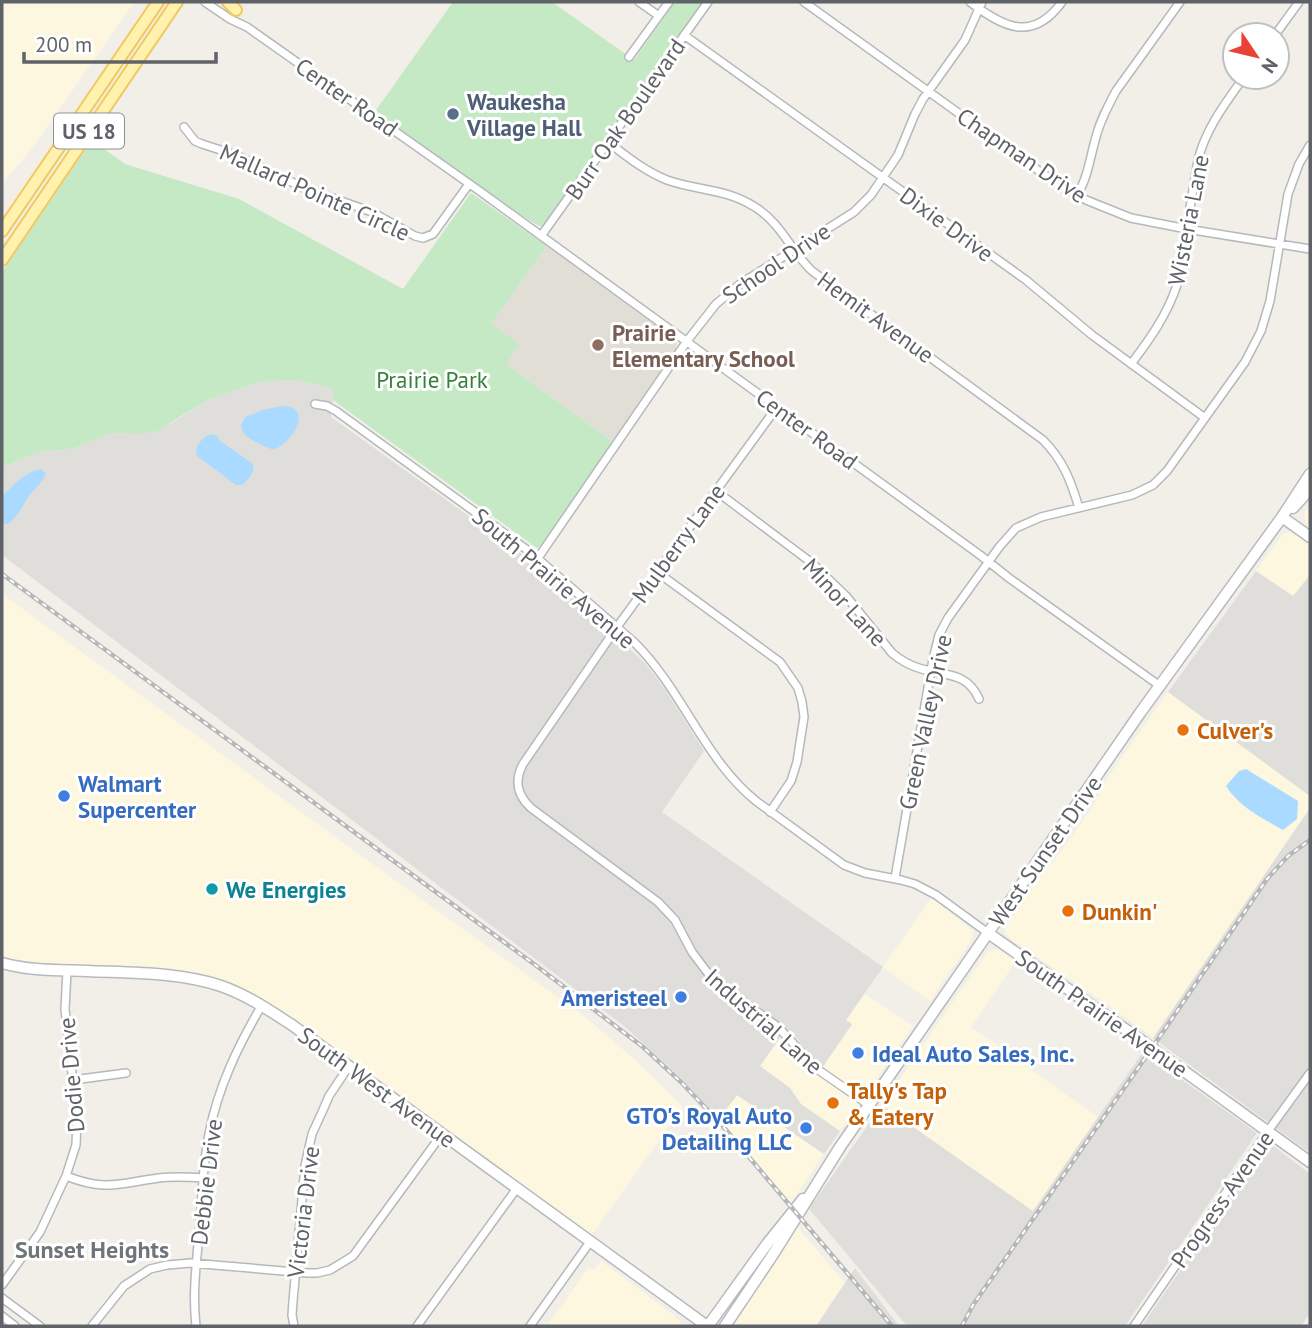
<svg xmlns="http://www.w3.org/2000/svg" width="1312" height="1328" font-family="'PT Sans',sans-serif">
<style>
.commercial{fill:#fef7e0}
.industrial{fill:#e0deda}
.education{fill:#e1ded6}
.green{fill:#c5e8c5}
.water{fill:#aadaff}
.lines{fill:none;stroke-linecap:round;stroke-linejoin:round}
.street-casing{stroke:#b5b8bc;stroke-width:10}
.secondary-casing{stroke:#b6babf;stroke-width:13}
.primary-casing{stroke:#f2c960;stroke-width:14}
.street{stroke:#fff;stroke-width:7}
.secondary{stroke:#fff;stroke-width:10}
.primary{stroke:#fff2af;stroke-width:10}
.rail-casing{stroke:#b6b7b8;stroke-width:4.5}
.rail{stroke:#fff;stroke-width:2;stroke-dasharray:5;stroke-linecap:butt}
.service-dot{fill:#5c6f8a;stroke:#fff;stroke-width:2.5}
.education-dot{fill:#8d6e63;stroke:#fff;stroke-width:2.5}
.food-dot{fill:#e8710a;stroke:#fff;stroke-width:2.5}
.shop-dot{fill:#3f7fe0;stroke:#fff;stroke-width:2.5}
.culture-dot{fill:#0f9aa8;stroke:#fff;stroke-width:2.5}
.labels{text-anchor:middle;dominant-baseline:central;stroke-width:6;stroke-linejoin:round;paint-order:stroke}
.shield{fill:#fff;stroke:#8f9295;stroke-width:2}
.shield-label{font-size:21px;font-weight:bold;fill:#5f6368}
.street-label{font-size:23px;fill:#5f6368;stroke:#fff}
.service-label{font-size:23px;font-weight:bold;fill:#4e5e75;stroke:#fff;text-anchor:start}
.education-label{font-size:23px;font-weight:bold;fill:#785e54;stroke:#fff;text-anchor:start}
.park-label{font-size:23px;fill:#348238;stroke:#fff}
.food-label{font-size:23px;font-weight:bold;fill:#c56008;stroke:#fff;text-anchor:start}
.shop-label{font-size:23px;font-weight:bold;fill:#366cbe;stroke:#fff;text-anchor:start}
.culture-label{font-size:23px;font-weight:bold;fill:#0d838f;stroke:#fff;text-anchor:start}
.neighbourhood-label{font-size:24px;font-weight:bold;fill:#70757a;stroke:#fff}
</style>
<rect width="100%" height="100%" fill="#f1efe8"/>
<path class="commercial" d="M2,2h132l-101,145 -31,37z
M1310,504v71l-17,22 -37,-26 27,-37 8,-2 9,5 8,-11 -2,-3 -2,-10z
M2,594l358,261 224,161 50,43 49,48 -94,132 -232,-168 -136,-86 -219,-22z
M1168,692l142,104v13l-157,229 -52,-38 -88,-59 -8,-8v-5l29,-45 26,-30 34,-49 14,-27z
M932,897l42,35 -3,9 -41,60 -47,-34z
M996,949l5,2 15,10 -45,66 127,90 -65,95 -151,-107 101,-147 4,-6z
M865,994l48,32 -73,105 -39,-27 -11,-16 -31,-22 24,-33 36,39 33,-47 -6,-5z
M737,1095l87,59 -33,49 -72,-84z
M797,1227l48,56 -29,43h-85z
M601,1261l74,55 8,10h-133l-1,-3 40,-56 5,3z"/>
<path class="industrial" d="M290,380l25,4 19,6 -3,27 196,141 117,104 20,26 40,63 -42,61 221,155 -37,53 6,4 -30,44 -11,-11 -13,-18 -11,-11 -27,38 30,22 11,16 39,27 -16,23 -87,-59 -18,24 -41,-44 -54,-49 -622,-471v-88l38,-15 31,-3 41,-16 28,1 32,-11 36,-23 51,-18z
M1256,571l37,25 17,-21v221l-142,-104z
M1310,808v345l-157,-115z
M1143,1052l114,81 -132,193h-218l-98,-117 73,-104 151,106z
M1268,1142l42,32v139l-9,13h-159z
M855,1268l44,58h-83z"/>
<path class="education" d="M547,246l126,92 4,5 -1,6 -63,93 -107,-78 -15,-40z"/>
<path class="green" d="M453,2h99l82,58 41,-58h29l-158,222 -3,2h-4l-31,-19 -134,-94z
M92,140l33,24 114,35 164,90 68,-96 76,53 -56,78 28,20 -13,20 107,78 -71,103 -5,3 -204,-148v-10l-18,-6 -24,-4 -32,2 -51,18 -51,31 -17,3 -28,-1 -41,16 -31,3 -38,15v-195z"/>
<path class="water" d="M281,406c39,0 4,45 -9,43 -5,-1 -11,-5 -16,-7 -8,-4 -13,-7 -15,-16l4,-9 18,-7z
M211,434l6,2 2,4 34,24c2,9 -5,16 -11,21h-6l-39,-29c-3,-9 5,-19 14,-22z
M40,469l6,4c-3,10 -11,15 -17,23 -7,10 -11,21 -21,28l-6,-1v-26c10,-12 22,-24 38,-28z
M1246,769l52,32 -1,18 -14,11c-21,-12 -44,-23 -57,-44l13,-15z"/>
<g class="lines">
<g class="street-casing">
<path id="street" d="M205,2l25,17 17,8 234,165 499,363 29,23 151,108
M639,2l20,14
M804,2l228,164 30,21 24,13 45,18 56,11 123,20
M970,2c33,25 62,41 92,0
M684,35l342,245 66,55 113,83
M1275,35l24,-33
M629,57l40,-55
M184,127l11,14 7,3 34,11 68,33 68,24 43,24 8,2 10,-4 36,-50
M608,142c18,14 38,30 59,38 31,11 58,8 88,27 27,17 35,43 57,64l231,169c20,20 28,41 36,68
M1077,195c11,-17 13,-38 19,-58 4,-16 12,-31 20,-46l64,-89
M541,236l167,-234
M1131,364c19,-25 36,-49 46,-79l21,-125c8,-32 27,-56 46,-83
M315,404l12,2 9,5 194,141 105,91c48,48 69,116 121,158l88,64 21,8 36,7 14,4 21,11 52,38
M777,407l-160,220 -94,137c-9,17 -6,31 8,44l127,94 17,18 17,32 21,28 65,47 39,42 52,36
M716,491l96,72 34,33 46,57c8,7 19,13 30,16 24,7 45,3 57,30
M538,558l149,-217 29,-37 24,-20 114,-72 17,-17 27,-40 17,-41 8,-15 42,-59 17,-38
M657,572l123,90 18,26 4,14 2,15 -7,45 -6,19 -21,31
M895,878l38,-219 6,-24 9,-17 52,-72 16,-18 25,-11 91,-22 21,-10 14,-14 78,-109 16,-31 9,-30 18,-107 11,-30 11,-19
M73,1080l53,-7
M66,1176c41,16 53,7 93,2 15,-2 30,-1 45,0
M2,1285l38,-53 26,-56 10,-31 1,-25 -12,-111 2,-38
M2,1298l38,28
M2,1316l13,10
M92,1326l32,-40 26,-17 17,-4 24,-2 116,10h10l13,-3 23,-14 89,-122
M196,1326c-4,-34 1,-68 4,-102 2,-30 3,-61 9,-90 9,-47 29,-88 53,-129
M294,1326l-2,-11 1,-14 12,-135 7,-32 11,-24 6,-14 20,-30
M417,1326l100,-138
M530,1326l60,-84
M1134,1326l134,-195 42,-58"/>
</g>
<g class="secondary-casing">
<path id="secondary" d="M1293,508l17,-19
M1282,517l28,20
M988,933l164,115 158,114
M2,963c28,8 56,7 85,8 44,2 92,1 134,15 26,9 48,24 71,39l415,301
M708,1326l59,-82 36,-45
M725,1326l47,-70 68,-109 52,-75 248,-359 142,-196 28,-43"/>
</g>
<g class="primary-casing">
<path id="primary" d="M228,2l8,8
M2,231l156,-229
M2,260l175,-258"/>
</g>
<use href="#street" class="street"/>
<use href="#secondary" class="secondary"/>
<use href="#primary" class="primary"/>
<g class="rail-casing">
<path id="rail" d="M2,574l532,390 109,83 38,35 40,42 171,202
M962,1326l11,-21 179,-257 115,-169 21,-23 22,-16"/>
</g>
<use href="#rail" class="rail"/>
</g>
<circle class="service-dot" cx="453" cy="114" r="7"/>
<circle class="education-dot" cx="598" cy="345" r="7"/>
<g class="food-dot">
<circle cx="1183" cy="730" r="7"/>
<circle cx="1068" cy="911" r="7"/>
<circle cx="833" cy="1103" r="7"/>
</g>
<g class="shop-dot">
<circle cx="64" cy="796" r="7"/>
<circle cx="681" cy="997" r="7"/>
<circle cx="858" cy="1053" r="7"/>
<circle cx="806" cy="1128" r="7"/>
</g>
<circle class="culture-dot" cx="212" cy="889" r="7"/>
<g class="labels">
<rect class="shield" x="54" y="113.5" width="70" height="35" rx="5"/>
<g class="shield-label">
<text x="89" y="131">US 18</text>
</g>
<g class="street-label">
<text transform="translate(347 97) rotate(35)">Center Road</text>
<text transform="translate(625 119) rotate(-55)">Burr Oak Boulevard</text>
<text transform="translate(1022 155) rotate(34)">Chapman Drive</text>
<text transform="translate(315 192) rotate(24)">Mallard Pointe Circle</text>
<text transform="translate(1188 220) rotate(-79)">Wisteria Lane</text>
<text transform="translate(947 224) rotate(36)">Dixie Drive</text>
<text transform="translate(776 263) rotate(-34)">School Drive</text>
<text transform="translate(876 317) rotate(36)">Hemit Avenue</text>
<text transform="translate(807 429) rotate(36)">Center Road</text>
<text transform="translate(678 543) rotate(-54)">Mulberry Lane</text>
<text transform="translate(554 578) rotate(40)">South Prairie Avenue</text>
<text transform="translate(845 602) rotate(47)">Minor Lane</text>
<text transform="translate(925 722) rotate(-78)">Green Valley Drive</text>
<text transform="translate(1045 851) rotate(-55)">West Sunset Drive</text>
<text transform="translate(1102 1013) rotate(35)">South Prairie Avenue</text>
<text transform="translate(764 1021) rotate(41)">Industrial Lane</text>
<text transform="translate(71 1075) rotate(-95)">Dodie Drive</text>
<text transform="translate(377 1087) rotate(36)">South West Avenue</text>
<text transform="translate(206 1182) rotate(-83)">Debbie Drive</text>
<text transform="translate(1222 1199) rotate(-55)">Progress Avenue</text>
<text transform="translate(303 1212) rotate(-83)">Victoria Drive</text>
</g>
<g class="service-label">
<text x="467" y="101">Waukesha<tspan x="467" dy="26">Village Hall</tspan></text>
</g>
<g class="education-label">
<text x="612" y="332">Prairie<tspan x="612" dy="26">Elementary School</tspan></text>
</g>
<g class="park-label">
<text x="432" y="379">Prairie Park</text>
</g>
<g class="food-label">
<text x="1197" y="730">Culver's</text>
<text x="1082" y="911">Dunkin'</text>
<text x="847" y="1090">Tally's Tap<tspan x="847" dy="26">&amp; Eatery</tspan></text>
</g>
<g class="shop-label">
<text x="78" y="783">Walmart<tspan x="78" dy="26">Supercenter</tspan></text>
<text x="667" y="997" text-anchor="end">Ameristeel</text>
<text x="872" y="1053">Ideal Auto Sales, Inc.</text>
<text x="792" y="1115" text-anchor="end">GTO's Royal Auto<tspan x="792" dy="26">Detailing LLC</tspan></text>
</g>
<g class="culture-label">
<text x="226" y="889">We Energies</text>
</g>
<g class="neighbourhood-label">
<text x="92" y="1249">Sunset Heights</text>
</g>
</g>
<rect width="1312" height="1328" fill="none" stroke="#5f6368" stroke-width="7"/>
<g transform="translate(1256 56) rotate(125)"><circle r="33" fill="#ffffff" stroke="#bfc1c3" stroke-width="2"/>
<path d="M0-5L12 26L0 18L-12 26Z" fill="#ea4335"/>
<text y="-10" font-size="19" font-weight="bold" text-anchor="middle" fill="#5f6368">N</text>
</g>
<path d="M24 52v10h192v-10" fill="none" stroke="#5f6368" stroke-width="3.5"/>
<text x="35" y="52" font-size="21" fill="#5f6368" stroke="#ffffff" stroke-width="5" paint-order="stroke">200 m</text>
</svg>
